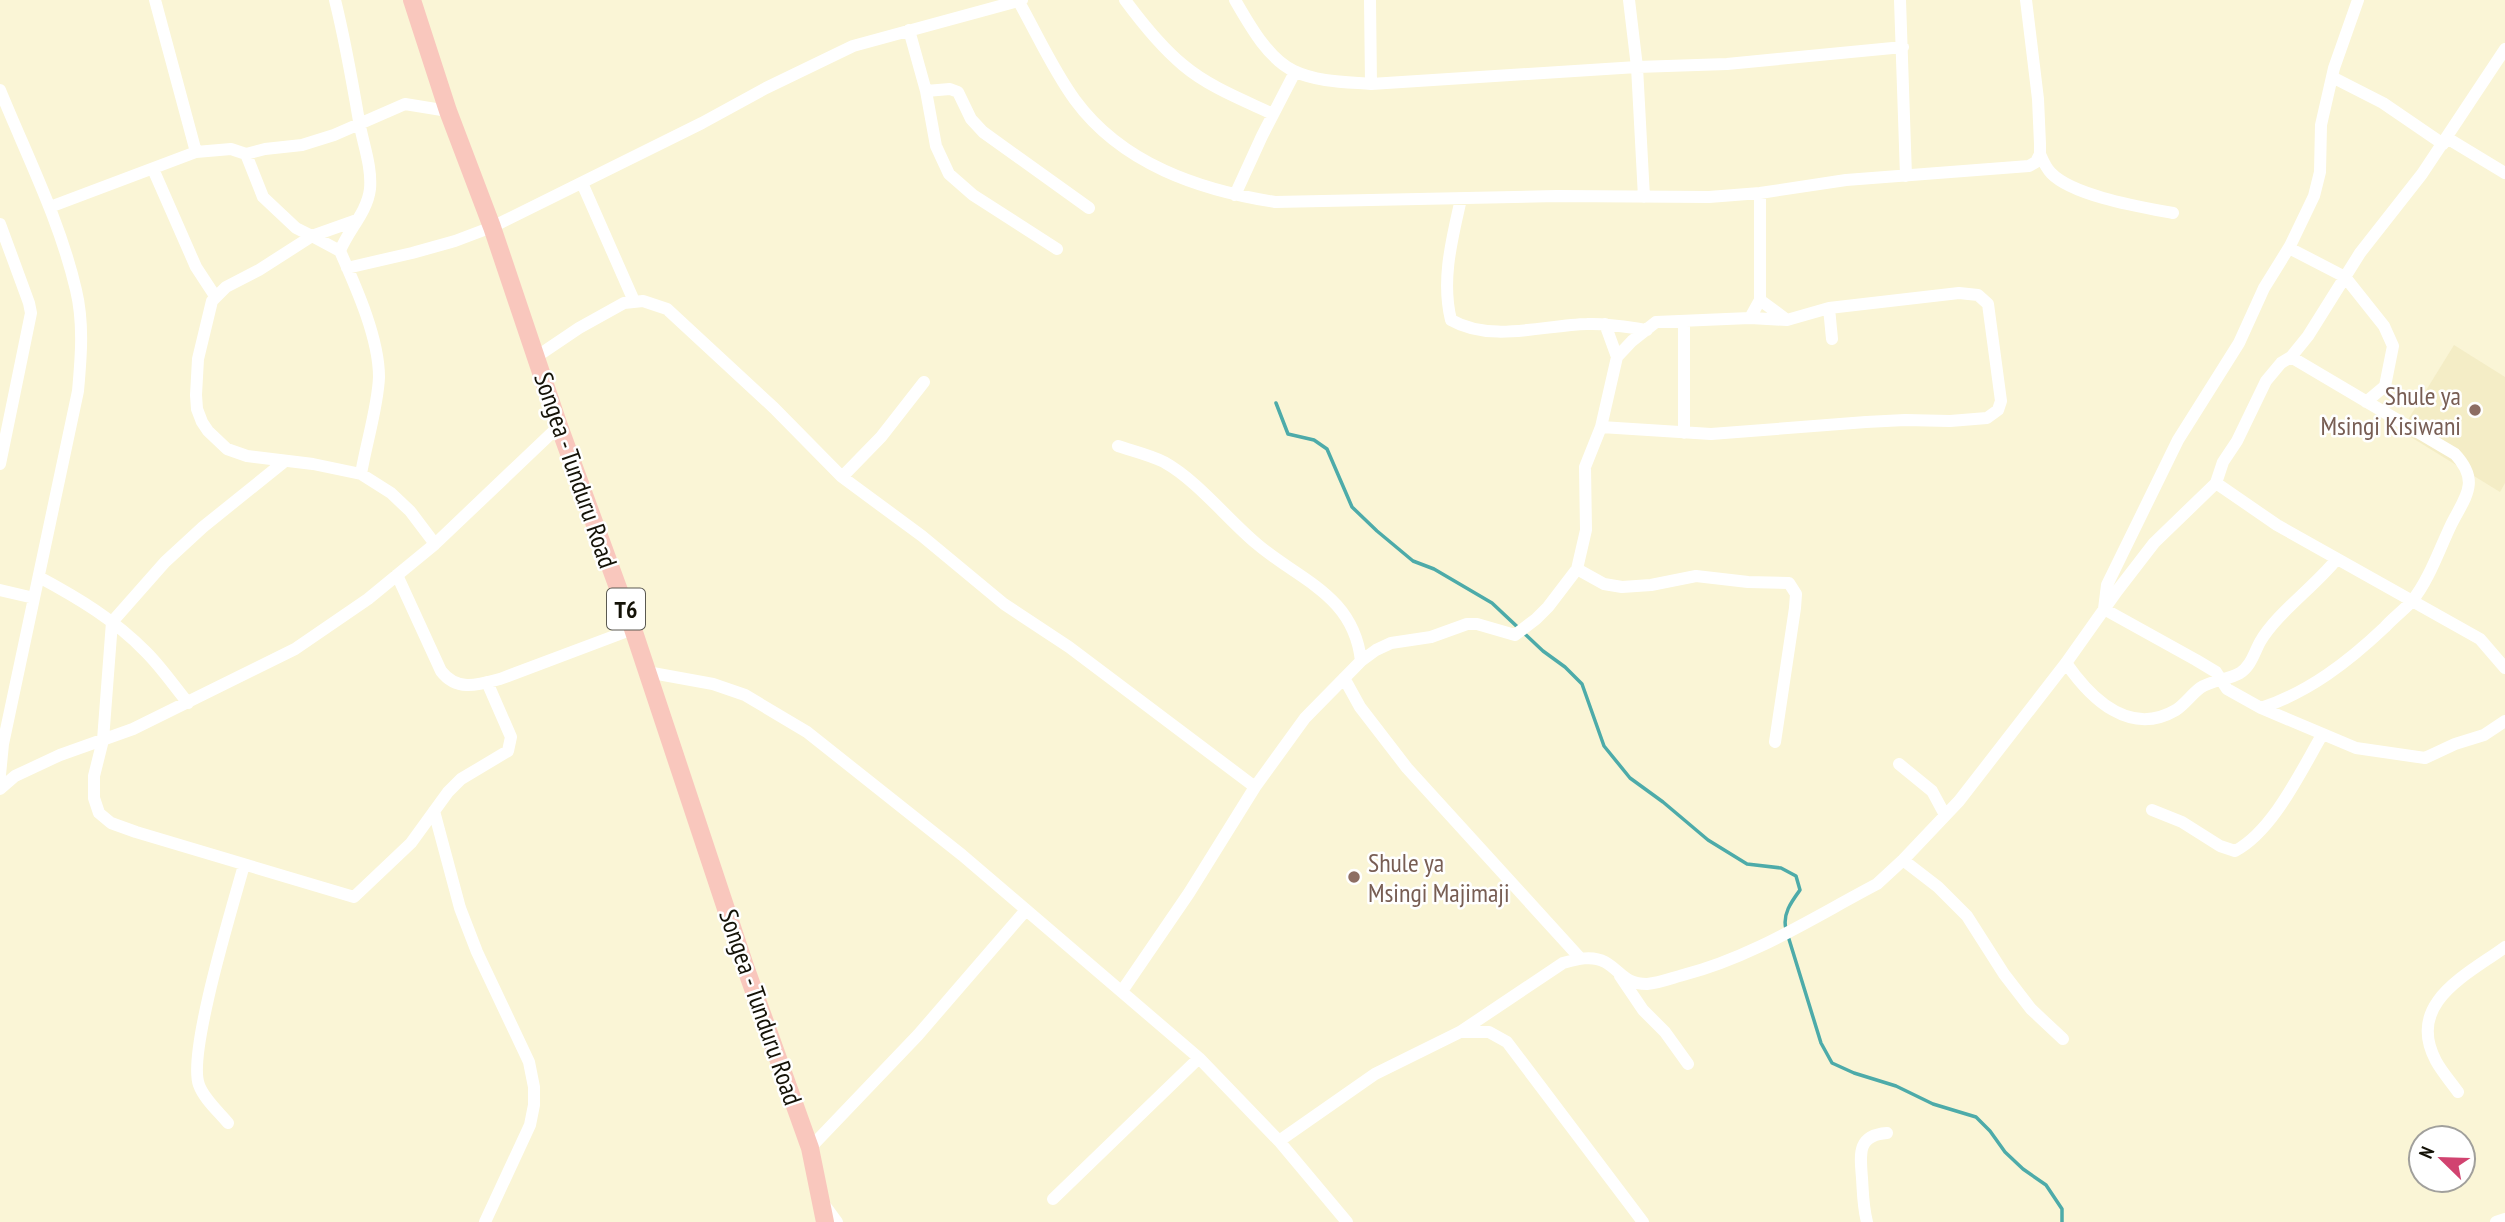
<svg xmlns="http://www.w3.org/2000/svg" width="2505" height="1222" font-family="'PT Sans Narrow',sans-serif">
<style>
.built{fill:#f4edc6}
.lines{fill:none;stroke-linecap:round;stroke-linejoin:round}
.stream{stroke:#4daba9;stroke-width:3.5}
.minor{stroke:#fff;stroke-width:12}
.highway{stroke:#f9c7bd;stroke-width:18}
.education-dot{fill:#8d6e63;stroke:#fff;stroke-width:2.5}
.labels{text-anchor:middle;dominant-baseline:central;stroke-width:5;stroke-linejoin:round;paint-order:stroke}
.shield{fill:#fff;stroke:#5a5951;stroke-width:2}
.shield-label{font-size:24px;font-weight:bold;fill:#141207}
.education-label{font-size:26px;fill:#785e54;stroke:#fff;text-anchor:end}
.street-label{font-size:26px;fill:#141207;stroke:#fff}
</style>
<rect width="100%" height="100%" fill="#faf5d6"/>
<path class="built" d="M2454,345l51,32v106l-5,9 -99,-61z"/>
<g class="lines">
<path class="stream" d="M1276,403l12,31 26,6 13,9 25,58 25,24 36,30 21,8 58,34 51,48 22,16 17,17 22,62 26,32 33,24 45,38 39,24 34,4 15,8 4,14c-8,11 -18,24 -14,39
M1788,936l33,107 11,20 22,10 42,13 37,18 43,13 14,14 15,21 18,17 23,16 16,24v13"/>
<path class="minor" d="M155,0l41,152
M335,0c10,40 17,80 24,121 4,23 13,45 11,68 -3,24 -22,41 -30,62
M1125,0c17,23 35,46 58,65 26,22 60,35 90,49
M1235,0c14,24 33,59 59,71 23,11 52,11 77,13l266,-17 90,-3 176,-17
M1370,0l1,84
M1629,0l8,67 7,130
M1900,0l6,176
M2358,0l-24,68 -13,57 -1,47 -6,24 -24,50 -26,42 -25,55 -61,97 -71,145 -3,24 92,51 20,12 11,17 34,19 95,40 69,10 30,-14 29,-9 21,-14
M1019,2c18,32 34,68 56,98 47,64 124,90 200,102l282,-6 152,1 51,-4 86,-13 183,-14 7,-4 4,-8v-10l-2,-45 -12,-99
M909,30l17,61 10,55 13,28 24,21 84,54
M2332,77l51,26 60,41
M0,90c27,66 60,131 76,200 8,33 5,68 2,101l-75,353 -3,31
M926,91l24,-2 8,3 13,27 12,13 106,76
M2447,138l58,35
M246,154l17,43 33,31 16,8 45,-16
M2040,154c3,7 6,14 11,19 22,23 90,34 122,40
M153,169l43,98 19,29
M582,183l52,118
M1235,195l27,-59 33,-64
M1461,199c-9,40 -20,81 -10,121 40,23 93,5 136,4 20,-1 40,3 60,6
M50,207l146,-55 35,-3 15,5 19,-5 37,-4 32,-10 71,-31 43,7
M0,224l29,79 2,10 -31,151
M2289,248l56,29 39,49 9,20 -8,40 -19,16
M347,268l65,-15 43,-12 37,-14 210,-104 64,-35 87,-42 169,-46
M1760,300l27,20
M1829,308l3,31
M1605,324l12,33
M536,357l43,-29 45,-25 19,-2 24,8 107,99 68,69 80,59 82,68 65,43 186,140 -66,106 -67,98
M1601,427l110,7 155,-12 39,-2 45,1 37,-3 11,-8 3,-9 -13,-97 -10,-9 -19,-2 -130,15 -42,12 -37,-2 10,-18v-107
M1684,433v-111
M1118,446c15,5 32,9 46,16 34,19 63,57 93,82 42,36 97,51 104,117
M285,461l-82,66 -38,35 -53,60 -9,118 -9,36v22l5,15 12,10 25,9 218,65 57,-54 37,-51 13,-13 47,-28 3,-14 -24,-55
M361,474c5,-30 17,-68 18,-97 0,-39 -23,-90 -39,-126l-28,-15 -53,34 -33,17 -14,14 -14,58 -2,36 1,14 5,13 6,9 19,18 20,7 66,8 48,10 30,19 19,18 25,33
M842,477l39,-40 43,-55
M2216,483l61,42 203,114 25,29
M1577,569l27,15 18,3 29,-2 45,-9 52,6 41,1 7,11 -1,14 -20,134
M397,575l44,96c16,21 37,14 59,8l133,-50
M39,577c39,21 76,43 107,75 16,16 28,34 42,51
M0,590l34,8
M2066,663c25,36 64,74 110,47 9,-6 15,-15 24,-22 12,-8 28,-8 40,-15 11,-7 14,-20 20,-31 16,-28 54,-55 76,-82
M647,672l66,12 32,11 62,37 155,123 237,203 80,83 68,81
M1344,678l16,29 47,61 173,190
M2261,708c48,-16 87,-46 124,-81 8,-9 19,-17 27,-26 17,-21 27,-51 39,-76 14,-28 30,-43 4,-71l-164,-97
M1899,764l33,27 13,24
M1255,787l50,-69 56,-57 15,-11 15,-7 40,-6 36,-13h10l38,11 21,-16 12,-12 29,-38 9,-39 -1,-63 16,-40 16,-70 15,-16 24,-19 94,-4
M0,789l15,-13 45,-21 73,-26 162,-80 73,-50 67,-55 124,-118
M2152,810l30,12 38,24 15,5c38,-20 66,-80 87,-116
M434,811l26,97 17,44 52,110 5,25v18l-4,20 -45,97
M1903,860l35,27 29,29 37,58 27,35 32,30
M1620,976l23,34 22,22 23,32
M1460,1032h29l18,10 136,180
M2458,1092c-7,-10 -16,-20 -22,-31 -31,-58 31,-86 69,-114
M228,1123c-9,-11 -24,-24 -29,-38 -12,-31 34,-180 45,-220
M1279,1141l96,-67 85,-42 103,-69c14,-4 29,-8 42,-1 16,9 19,22 42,22 12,-1 25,-6 36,-9 70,-18 131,-58 194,-91l26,-24 56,-59 107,-138 51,-72 37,-48 62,-60 7,-21 14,-21 29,-60 15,-18 10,-6 17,-21 52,-83 62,-79 83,-125
M810,1148l108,-113 108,-125
M1053,1199l146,-141
M823,1203l14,19
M1867,1222c-4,-15 -4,-29 -5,-44 -2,-24 -5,-43 25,-45
M2496,1222l9,-3"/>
<path class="highway" d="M412,0l36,111 44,116 67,199 74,203 113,340 64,179 15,74"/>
</g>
<g class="education-dot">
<circle cx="2475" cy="410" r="7"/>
<circle cx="1354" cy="877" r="7"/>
</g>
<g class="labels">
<rect class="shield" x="607" y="588.5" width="38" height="41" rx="5"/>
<g class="shield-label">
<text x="626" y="609">T6</text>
</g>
<g class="education-label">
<text x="2461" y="395">Shule ya<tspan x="2461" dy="30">Msingi Kisiwani</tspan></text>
<text x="1368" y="862" text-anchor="start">Shule ya<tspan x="1368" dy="30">Msingi Majimaji</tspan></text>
</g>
<g class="street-label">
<text transform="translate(576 470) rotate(71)">Songea - Tunduru Road</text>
<text transform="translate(761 1007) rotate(71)">Songea - Tunduru Road</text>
</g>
</g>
<g transform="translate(2442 1159) rotate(293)"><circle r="33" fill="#ffffff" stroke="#a1a09c" stroke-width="2"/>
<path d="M0-5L12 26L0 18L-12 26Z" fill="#d14370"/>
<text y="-10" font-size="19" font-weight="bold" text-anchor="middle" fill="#141207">N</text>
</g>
</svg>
